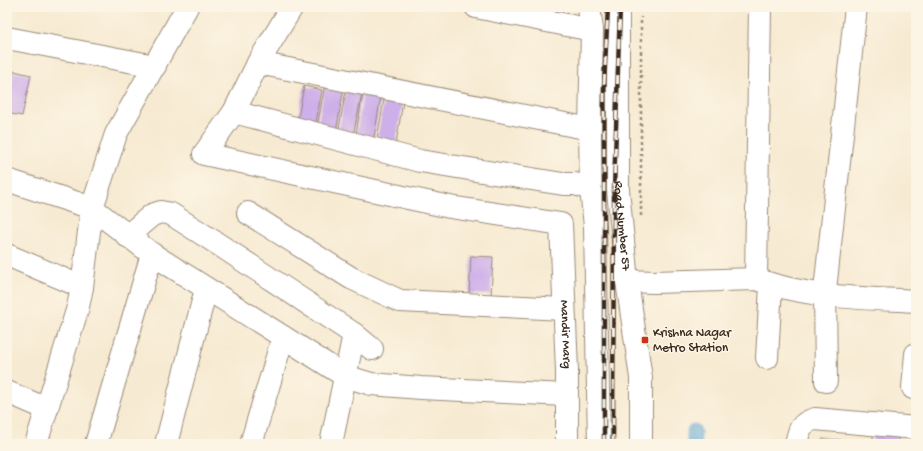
<svg xmlns="http://www.w3.org/2000/svg" width="923" height="451" font-family="'Gochi Hand',sans-serif">
<style>
.lines{fill:none;stroke-linecap:round;stroke-linejoin:round}
.canal{stroke:#59a1d0;stroke-width:15}
.building{fill:#cdafe9}
.minor-casing{stroke:#998a78;stroke-width:24}
.major-casing{stroke:#998a78;stroke-width:24}
.path{stroke:#998a78;stroke-width:2.5;stroke-dasharray:3 3;stroke-linecap:butt}
.minor{stroke:#fff;stroke-width:22}
.major{stroke:#fff;stroke-width:22}
.rail-casing{stroke:#3b2a1e;stroke-width:4.5}
.rail{stroke:#fcf5e5;stroke-width:3;stroke-dasharray:9;stroke-linecap:butt}
.poi-dot{fill:#c8321e;stroke:#fcf5e5;stroke-width:1.5}
.labels{text-anchor:middle;dominant-baseline:central;stroke-width:3;stroke-linejoin:round;paint-order:stroke}
.street-label{font-size:13px;fill:#3b2a1e;stroke:#fcf5e5}
.poi-label{font-size:13px;fill:#3b2a1e;stroke:#fcf5e5;text-anchor:start}
</style>
<rect width="100%" height="100%" fill="#fcf5e5"/>
<filter id="ink" filterUnits="userSpaceOnUse"><feTurbulence type="fractalNoise" baseFrequency=".025" numOctaves="2"/><feDisplacementMap in="SourceGraphic" scale="8" xChannelSelector="R" yChannelSelector="G"/><feConvolveMatrix kernelMatrix="1 2 1 2 8 2 1 2 1" color-interpolation-filters="sRGB"/></filter>
<filter id="wash" filterUnits="userSpaceOnUse"><feTurbulence type="fractalNoise" baseFrequency=".012" numOctaves="4" result="noise"/><feDisplacementMap in="SourceGraphic" scale="16" xChannelSelector="R" yChannelSelector="G"/><feGaussianBlur stdDeviation="0.9" result="paint"/><feColorMatrix in="noise" values="0 0 0 0 0 0 0 0 0 0 0 0 0 0 0 0 0 1.4 0 .05"/><feComposite in="paint" operator="in"/></filter>
<g filter="url(#wash)">
<rect width="100%" height="100%" fill="#f7ead2"/>
<g class="lines">
<path class="canal" d="M694,431v13"/>
</g>
<g id="blocks">
<path class="building" d="M14,71l17,4 -9,41 -15,-3v-9z
M325,84l19,3 -8,44 -19,-3z
M304,86l18,4 -7,37 -18,-4z
M346,90l16,3 -9,43 -15,-3z
M363,93l18,3 -7,41 -18,-3z
M384,99l19,3 -7,41 -19,-4z
M471,256l22,1 -2,38 -22,-1z
M898,432v12h-25v-11z
M822,439l19,1 -1,4h-19z"/>
</g>
</g>
<g filter="url(#ink)">
<use href="#blocks" fill-opacity="0" stroke="#998a78" stroke-width="1"/>
<g class="lines">
<g class="minor-casing">
<g id="minor">
<path id="s1" d="M292,7l-34,56 -24,49 -30,42 246,53 111,17 6,147v73"/>
<path d="M476,7l116,23"/>
<path d="M7,38l148,28"/>
<path d="M258,63l332,66"/>
<path d="M234,112l186,49 143,23h12l16,5"/>
<path d="M7,180l85,28 60,46 193,122 26,8 50,4 146,7"/>
<path d="M248,213l103,65 49,23 164,8"/>
<path d="M127,236l25,-21 9,-3 10,2 50,32 133,88 18,15"/>
<path d="M7,255l75,32"/>
<path d="M756,279l4,-272"/>
<path d="M627,281l27,1 102,-3c51,19 107,19 160,22"/>
<path d="M767,358l4,-73"/>
<path d="M826,381l-1,-91 31,-283"/>
<path d="M913,388l3,-34"/>
<path d="M7,392l40,17"/>
<path d="M36,444l42,-137 4,-20 10,-79 24,-74 71,-127"/>
<path d="M96,444l56,-190"/>
<path d="M166,444l40,-155"/>
<path d="M251,444l32,-107"/>
<path d="M331,444l23,-110"/>
<path d="M796,444c3,-14 4,-21 19,-25l101,9"/>
</g>
</g>
<g class="major-casing">
<g id="major">
<path d="M589,7l3,23 -2,99 1,60 4,37 4,218"/>
<path id="s2" d="M618,7v183l9,91 14,97v66"/>
</g>
</g>
<path class="path" d="M641,216v-199"/>
<use href="#minor" class="minor"/>
<use href="#major" class="major"/>
<g class="rail-casing">
<path id="rail" d="M604,444v-358l4,-79
M613,444l1,-255 6,-182"/>
</g>
<use href="#rail" class="rail"/>
</g>
</g>
<rect class="poi-dot" x="641" y="336" width="8" height="8" rx="2"/>
<g class="labels">
<g class="street-label">
<text stroke="none"><textPath href="#s2" startOffset="219">Road Number 57</textPath></text>
<text stroke="none"><textPath href="#s1" startOffset="646">Mandir Marg</textPath></text>
</g>
<g class="poi-label">
<text x="653" y="333">Krishna Nagar<tspan x="653" dy="15">Metro Station</tspan></text>
</g>
</g>
<rect width="923" height="451" fill="none" stroke="#fcf5e5" stroke-width="24"/>
</svg>
